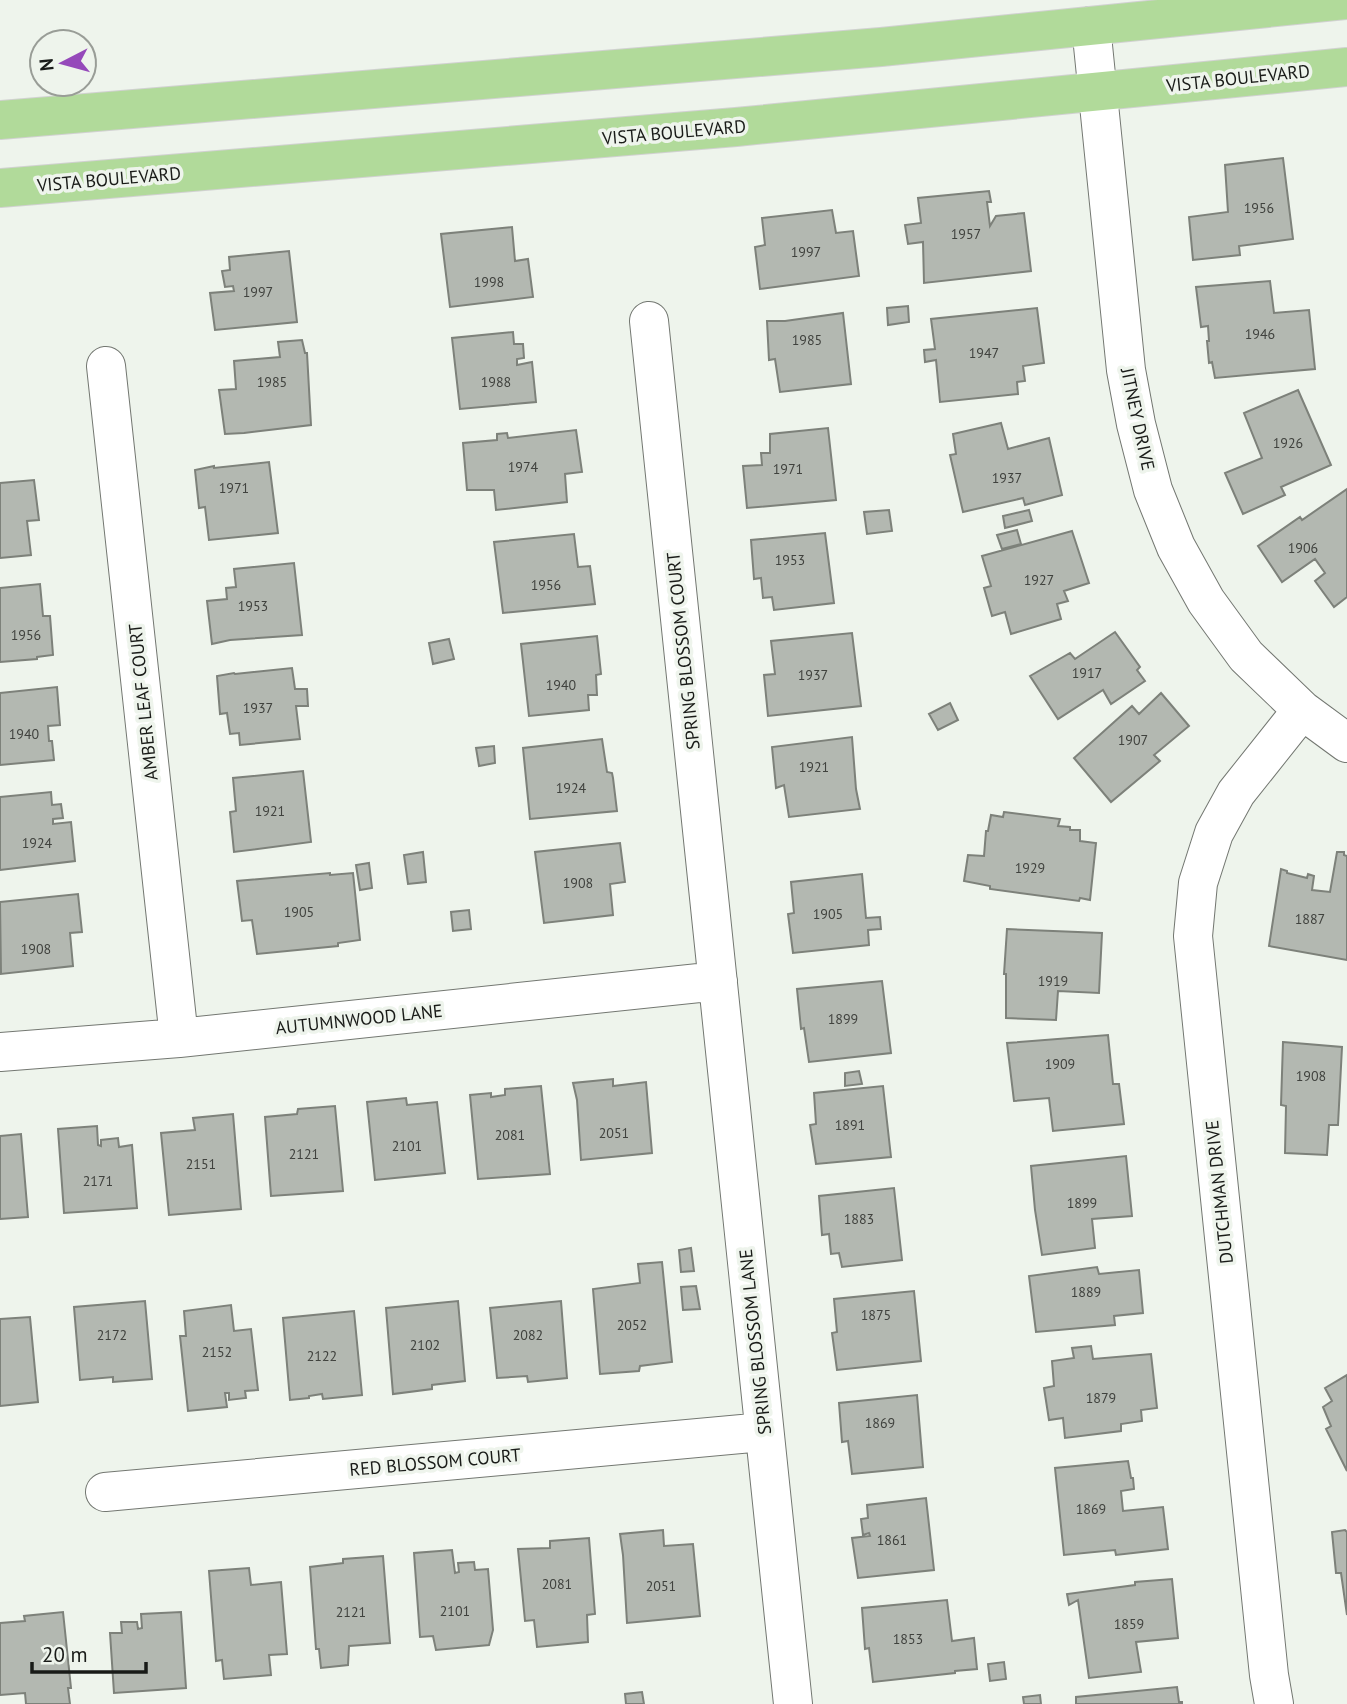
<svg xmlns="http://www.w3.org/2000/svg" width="1347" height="1704" font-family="'PT Sans',sans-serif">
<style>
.building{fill:#b3b8b1;stroke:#7d817a;stroke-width:2}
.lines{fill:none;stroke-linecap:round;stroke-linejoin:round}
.minor-casing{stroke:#737771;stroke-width:40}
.major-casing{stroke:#d1d1d1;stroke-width:40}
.minor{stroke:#fff;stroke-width:38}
.major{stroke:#b1da9a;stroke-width:38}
.labels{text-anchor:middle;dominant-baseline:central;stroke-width:7;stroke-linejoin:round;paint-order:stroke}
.number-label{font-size:14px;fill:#40423e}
.street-label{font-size:18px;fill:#191b18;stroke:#eef4ec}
</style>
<rect width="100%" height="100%" fill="#eef4ec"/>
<path class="building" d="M1283,158l10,81 -54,7 1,9 -47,5 -4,-43 39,-5 -3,-47z
M989,191l2,11h-4l3,24 6,-10 28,-3 7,58 -107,12 -1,-41 -15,2 -3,-19 16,-2 -3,-25z
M832,210l4,23 17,-2 6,45 -99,13 -5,-42 10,-2 -3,-27z
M512,227l3,34 13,-2 5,38 -83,10 -9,-73z
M289,251l8,71 -82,8 -5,-37 24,-2 -1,-5 -8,1 -3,-16 8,-1 -1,-13z
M1270,281l4,32 35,-3 6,59 -100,9 -3,-16 -3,1 -2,-22h2l-1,-15 -7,1 -5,-40z
M908,306l1,16 -21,3 -1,-17z
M1037,308l7,55 -21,3 2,15 -8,1 1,12 -78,8 -4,-42 -11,2 -1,-12 11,-1 -4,-30z
M843,313l8,71 -71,8 -5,-33 -6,1 -2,-39h18z
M513,332l1,12h9l1,14 -7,1v6l15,-3 4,40 -76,7 -8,-71z
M302,340l3,13h2l4,72 -67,8 -19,1 -6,-44 17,-1 -2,-28 46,-4 -2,-15z
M1298,390l33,75 -50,22 4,8 -42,19 -18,-41 37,-15 -18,-45z
M1001,423l7,26 41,-11 13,57 -37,10 -2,-7 -60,14 -13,-57 6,-1 -3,-20z
M828,428l8,72 -89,8 -4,-42 19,-1 -1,-12h9v-19z
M576,430l6,42 -17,2 2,28 -71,8 -2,-20h-27l-4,-47 34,-3v-6l10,-1 1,5z
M269,462l9,71 -69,7 -4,-33 -6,1 -4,-38 19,-4v2z
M34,480l5,40 -12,1 4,34 -31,3v-75z
M1347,489v108l-13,10 -19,-26 10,-8 -10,-14 -33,23 -24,-36 42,-29 2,3z
M889,510l3,21 -25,3 -3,-22z
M1029,510l3,11 -27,7 -2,-12z
M1017,530l4,14 -19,5 -5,-14z
M1072,531l17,52 -25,8 4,10 -11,3 4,15 -50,15 -6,-22 -13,4 -8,-28 7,-2 -9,-30z
M825,533l9,70 -60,7 -2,-13 -9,1 -2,-20 -7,1 -3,-39z
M574,534l4,33 12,-1 5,38 -92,9 -9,-71z
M294,563l8,72 -72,5 -18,4 -5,-43 20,-2 -1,-11 10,-1 -2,-18z
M40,584l3,32h7l3,39 -16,2v2l-37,3v-74z
M1115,632l25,35 -3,3 8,11 -34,23 -8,-14 -45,29 -28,-43 40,-23 5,6z
M852,633l9,73 -93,10 -4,-41 11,-1 -4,-33z
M597,636l4,38 -5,1 1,20h-9l1,15 -60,6 -8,-72z
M449,639l5,20 -21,5 -4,-21z
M292,668l3,21h12l1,17h-12l4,33 -60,6 -1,-12 -9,1 -3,-21 -7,1 -3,-38 17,-3 1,1z
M57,687l3,38 -12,1 1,15h3l2,19 -54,5v-72z
M1161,693l28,33 -35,29 6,6 -49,41 -37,-44 58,-52 7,8z
M950,703l8,17 -20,10 -9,-16z
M852,737l4,52 4,20 -71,8 -5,-32 -8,3 -4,-41z
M602,739l5,33 5,1 1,5 4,33 -87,8 -7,-71z
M494,746l1,17 -16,3 -3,-18z
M303,771l8,71 -77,10 -4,-40 6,-1 -3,-33z
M51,792l1,13 9,-1 2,14 -10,1v5l18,-2 4,39 -75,9v-73z
M1004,812l56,7 -2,7 12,1v3h10v11l16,2 -6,57 -10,-2 -1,3 -89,-12v-3l-26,-5 4,-26 16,1 2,-25h2l3,-16 12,2z
M620,843l5,39 -15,2 3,31 -69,8 -9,-71z
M423,852l3,30 -18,2 -4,-29z
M1337,852h7v3l3,1v104l-78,-14 12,-77 6,2v2l20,5 1,-4 6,2 -2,14 18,2z
M369,863l3,25 -12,2 -4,-25z
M330,873v2l23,-2 7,67 -22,3v3l-81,8 -5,-34 -10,1 -5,-40z
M862,874l4,44 14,-1 1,12 -13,1 1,15 -76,8 -5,-39 6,-1 -3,-31z
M78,894l4,38 -12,1 3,33 -72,8 -1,-72z
M469,910l2,19 -18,2 -2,-19z
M1007,929l95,4 -3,60 -41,-2 -2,29 -50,-2v-44h-2z
M882,981l9,72 -82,9 -5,-34 -3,1 -4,-40z
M1108,1035l5,49h6l5,40 -71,7 -4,-33 -35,3 -7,-58z
M1283,1042l59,5 -4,78h-9l-2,30 -42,-2 1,-47 -5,-1z
M859,1071l3,13 -17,2v-13z
M613,1079v7l33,-4 6,71 -71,7 -4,-60 -4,-17z
M541,1086l9,88 -72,5 -8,-84 21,-2v4l14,-2v-6z
M883,1086l8,71 -75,7 -6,-39 6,-1 -2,-31z
M406,1098l1,7 30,-3 8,71 -70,7 -8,-78z
M335,1106l8,85 -72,5 -6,-79 32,-3 1,-5z
M233,1114l8,95 -72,6 -8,-82 34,-3 -2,-12z
M97,1126l1,19 3,1v-6l17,-2 1,9 13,-2 5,63 -73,5 -6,-84z
M21,1134l7,83 -28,2v-83z
M1126,1156l6,60 -40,3 3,29 -53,7 -7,-45 -4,-44z
M894,1188l8,72 -60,7 -3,-14 -8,1 -2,-20 -7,1 -3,-39z
M691,1248l3,23 -13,1 -2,-22z
M662,1262l10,100 -32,4 -1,5 -39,3 -7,-85 47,-6 -2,-19z
M1097,1267l2,7 40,-4 4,43 -29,3 1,9 -79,7 -7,-56z
M696,1286l4,23 -17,1 -2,-23z
M914,1291l7,70 -84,9 -5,-37 5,-1 -3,-33z
M145,1301l7,78 -39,3v-5l-33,3 -6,-73z
M458,1301l7,80 -33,4v4l-39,5 -7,-86z
M561,1301l6,77 -39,4 -1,-6 -30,2 -7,-70z
M231,1305l3,26 17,-2 7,61 -13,1 1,7 -17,2v-7h-4l2,14 -39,4 -8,-75h6l-2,-25z
M354,1311l8,84 -39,4 -1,-5 -13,2v2l-19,2 -7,-82z
M30,1317l8,85 -38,4v-87z
M1091,1346l2,13 58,-5 6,54 -16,2 1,11 -21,3v7l-56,7 -2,-20 -14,2 -5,-32 10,-2 -2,-25 22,-3 -2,-10z
M1347,1375v96l-21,-42 5,-3 -8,-19 9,-6 -7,-13z
M917,1395l6,72 -71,7 -4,-33 -6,1 -3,-39z
M1128,1461l3,17h2l1,11 -13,2 2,20 40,-4 5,42 -52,6 -1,-5 -51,5 -9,-87z
M926,1498l8,72 -76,8 -6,-40 18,-2 -1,-3 -6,2 -2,-16 7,-1 -1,-13z
M663,1530l1,16 29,-2 7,72 -73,7 -4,-68 -3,-21z
M1345,1530l2,2v83l-6,-42h-5l-4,-41z
M589,1538l6,76 -8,1 1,27 -51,5 -3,-27 -9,1 -7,-72 32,-1v-7z
M452,1550l3,23 4,-1 -1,-9 16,-1 1,8 13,-1 5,61 -4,15 -53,5 -3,-14 -13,1 -6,-84z
M383,1556l7,87 -41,3 -1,19 -27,3 -2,-19h-3l-6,-82 33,-4v-4z
M249,1568l2,17 30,-3 6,72 -18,1 2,20 -47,4 -2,-19 -6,1 -7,-90z
M1172,1579l6,59 -42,4 5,30 -52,6 -11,-78 -9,5 -2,-11 68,-9v-3z
M947,1600l5,41 22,-3 3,31 -22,2v2l-82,9 -4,-34 -4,1 -3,-41z
M63,1612l8,76h-3l2,16h-44l-1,-11 -25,2v-72l25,-2 -1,-5z
M181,1612l5,76 -72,5 -4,-60h12l-1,-11h16l1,7 4,-1 -1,-14z
M1004,1662l2,17 -16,2 -2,-17z
M1177,1687l2,15h3v2h-106v-7z
M642,1692l2,12h-18l-1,-10z
M1040,1695l1,9h-17l-1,-7z"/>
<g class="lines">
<g class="minor-casing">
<path id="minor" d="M1091,26l35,344 10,54 17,66 23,57 30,54 40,55 56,54 45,33
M649,321l144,1383
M106,366l73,672
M0,1052l179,-14 539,-57
M105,1492l659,-60
M1274,1704l-5,-29 -76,-739 5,-53 16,-50 22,-40 66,-83"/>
</g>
<g class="major-casing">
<path id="major" d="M0,120l881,-73 466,-47
M0,188l736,-61 611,-60"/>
</g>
<use href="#minor" class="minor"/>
<use href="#major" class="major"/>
</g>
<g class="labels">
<g class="number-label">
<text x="1259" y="208">1956</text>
<text x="966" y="234">1957</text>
<text x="806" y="252">1997</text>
<text x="489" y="282">1998</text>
<text x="258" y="292">1997</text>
<text x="1260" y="334">1946</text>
<text x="807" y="340">1985</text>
<text x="984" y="353">1947</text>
<text x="272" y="382">1985</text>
<text x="496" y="382">1988</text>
<text x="1288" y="443">1926</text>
<text x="523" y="467">1974</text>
<text x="788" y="469">1971</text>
<text x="1007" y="478">1937</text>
<text x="234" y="488">1971</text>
<text x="1303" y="548">1906</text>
<text x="790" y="560">1953</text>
<text x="1039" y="580">1927</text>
<text x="546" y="585">1956</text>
<text x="253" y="606">1953</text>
<text x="26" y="635">1956</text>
<text x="1087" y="673">1917</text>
<text x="813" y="675">1937</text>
<text x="561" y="685">1940</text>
<text x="258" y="708">1937</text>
<text x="24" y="734">1940</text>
<text x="1133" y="740">1907</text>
<text x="814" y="767">1921</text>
<text x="571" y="788">1924</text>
<text x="270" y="811">1921</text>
<text x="37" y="843">1924</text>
<text x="1030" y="868">1929</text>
<text x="578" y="883">1908</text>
<text x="299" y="912">1905</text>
<text x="828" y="914">1905</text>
<text x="1310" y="919">1887</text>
<text x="36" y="949">1908</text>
<text x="1053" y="981">1919</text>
<text x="843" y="1019">1899</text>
<text x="1060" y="1064">1909</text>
<text x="1311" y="1076">1908</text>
<text x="850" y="1125">1891</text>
<text x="614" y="1133">2051</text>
<text x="510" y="1135">2081</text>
<text x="407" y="1146">2101</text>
<text x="304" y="1154">2121</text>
<text x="201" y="1164">2151</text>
<text x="98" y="1181">2171</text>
<text x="1082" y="1203">1899</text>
<text x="859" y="1219">1883</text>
<text x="1086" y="1292">1889</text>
<text x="876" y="1315">1875</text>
<text x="632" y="1325">2052</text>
<text x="112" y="1335">2172</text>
<text x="528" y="1335">2082</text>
<text x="425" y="1345">2102</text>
<text x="217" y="1352">2152</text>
<text x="322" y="1356">2122</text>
<text x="1101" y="1398">1879</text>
<text x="880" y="1423">1869</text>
<text x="1091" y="1509">1869</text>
<text x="892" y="1540">1861</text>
<text x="557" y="1584">2081</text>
<text x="661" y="1586">2051</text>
<text x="455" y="1611">2101</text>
<text x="351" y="1612">2121</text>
<text x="1129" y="1624">1859</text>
<text x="908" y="1639">1853</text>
</g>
<g class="street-label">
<text transform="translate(1238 78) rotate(-6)">VISTA BOULEVARD</text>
<text transform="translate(674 132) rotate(-5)">VISTA BOULEVARD</text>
<text transform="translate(109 179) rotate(-5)">VISTA BOULEVARD</text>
<text transform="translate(1138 419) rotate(78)">JITNEY DRIVE</text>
<text transform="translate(683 651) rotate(-96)">SPRING BLOSSOM COURT</text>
<text transform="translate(143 702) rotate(-96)">AMBER LEAF COURT</text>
<text transform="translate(359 1019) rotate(-6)">AUTUMNWOOD LANE</text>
<text transform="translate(1219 1192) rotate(-96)">DUTCHMAN DRIVE</text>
<text transform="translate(755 1342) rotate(-96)">SPRING BLOSSOM LANE</text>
<text transform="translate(435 1462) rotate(-5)">RED BLOSSOM COURT</text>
</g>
</g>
<g transform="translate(63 63) rotate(264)"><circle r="33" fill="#eef4ec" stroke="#999d97" stroke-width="2"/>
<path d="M0-5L12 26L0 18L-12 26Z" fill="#9549ba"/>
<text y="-10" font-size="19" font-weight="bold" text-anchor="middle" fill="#191b18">N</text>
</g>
<path d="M32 1662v10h114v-10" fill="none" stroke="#191b18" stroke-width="3.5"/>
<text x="42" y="1662" font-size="21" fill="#191b18" stroke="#eef4ec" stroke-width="5" paint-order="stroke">20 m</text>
</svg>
